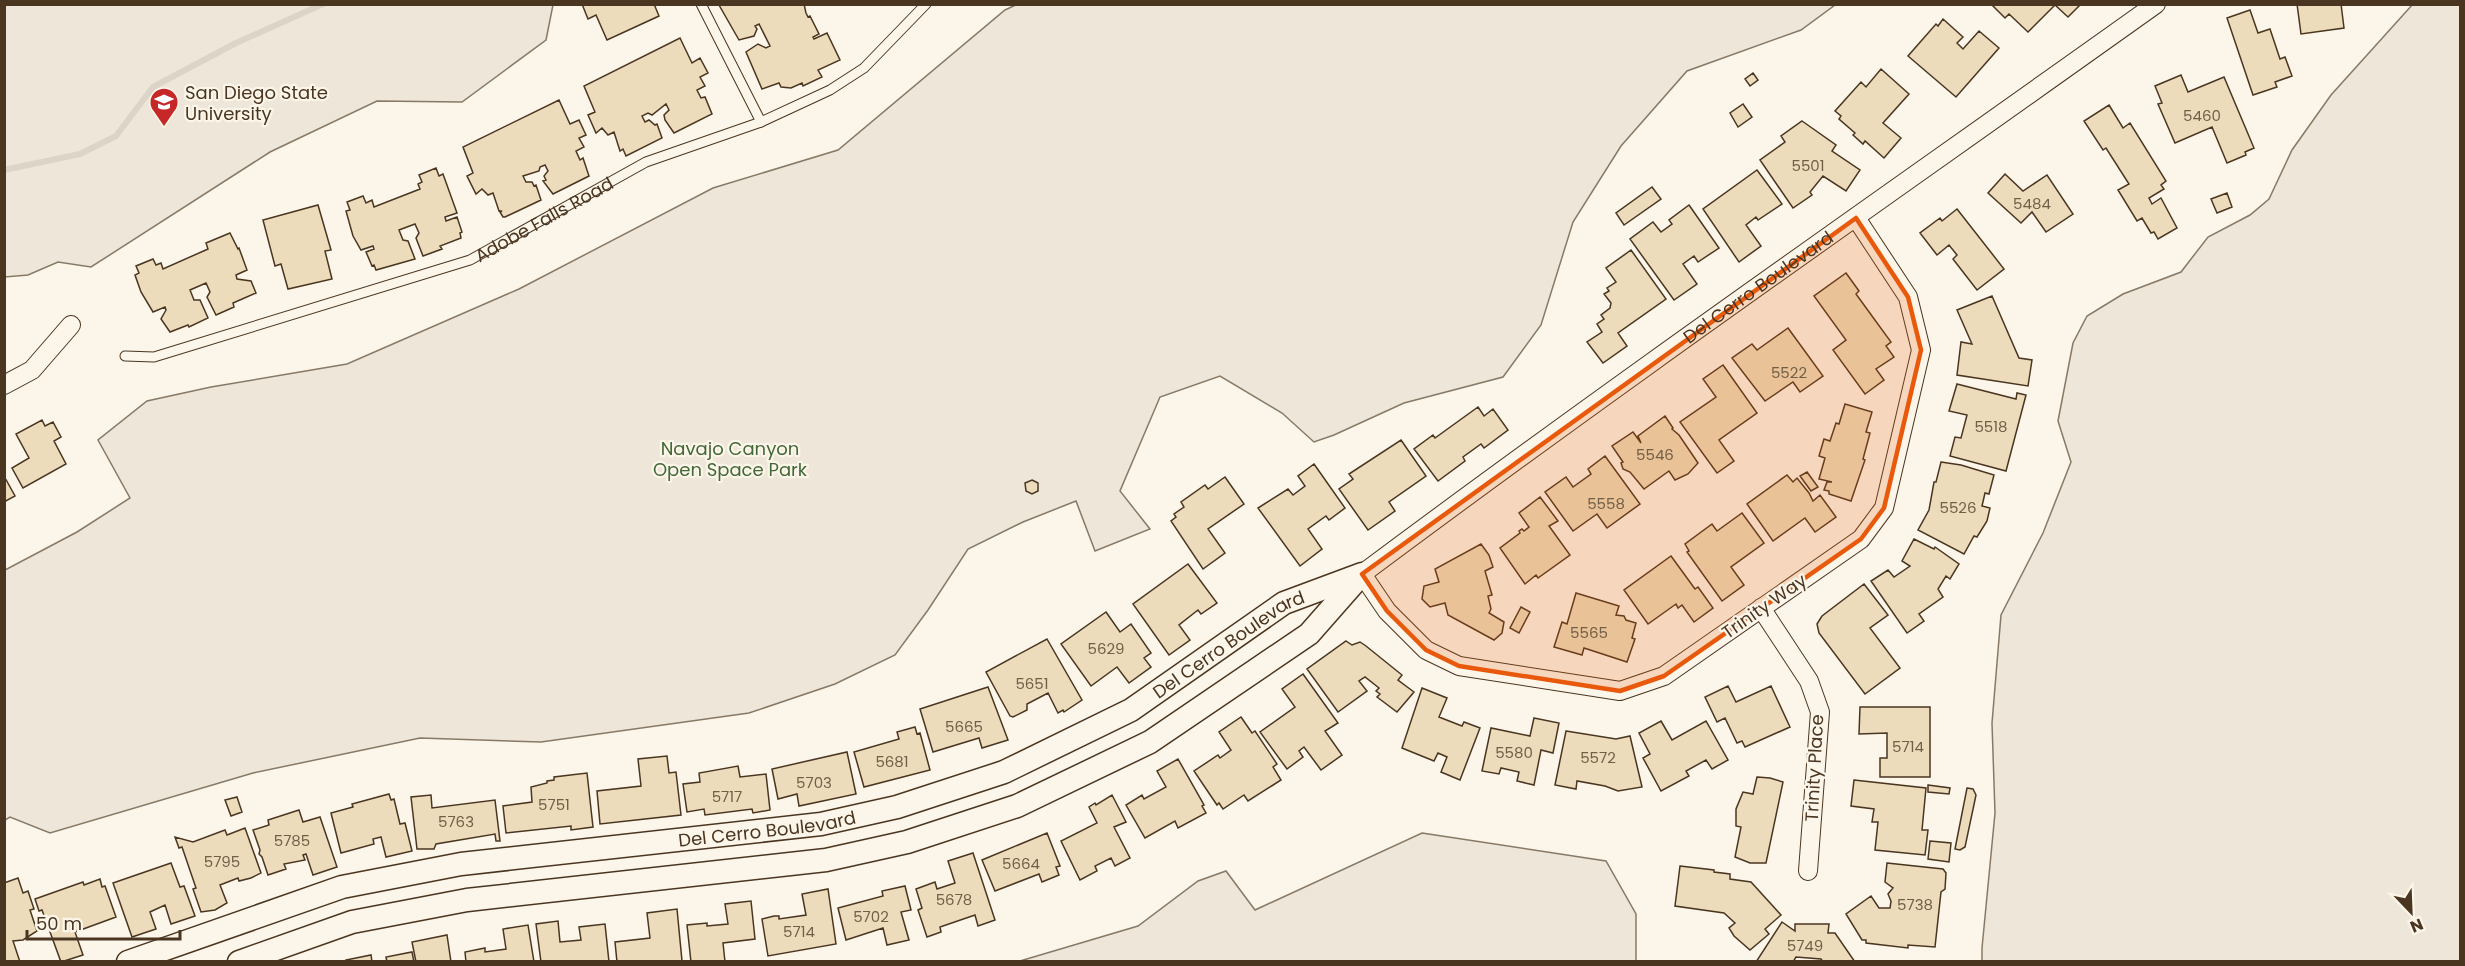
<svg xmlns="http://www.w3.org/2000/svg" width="2465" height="966" font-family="Poppins,sans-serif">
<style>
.green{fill:#ede6d9;stroke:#887966;stroke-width:1.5}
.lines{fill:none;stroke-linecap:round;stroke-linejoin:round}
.stream{stroke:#dcd4c6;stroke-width:6}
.building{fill:#ecdcbc;stroke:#4a3520;stroke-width:1.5}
.service-casing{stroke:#4a3520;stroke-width:11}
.minor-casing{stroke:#4a3520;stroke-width:20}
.tertiary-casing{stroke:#4a3520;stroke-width:25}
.service{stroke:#fbf6e9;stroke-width:9}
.minor{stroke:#fbf6e9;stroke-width:18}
.tertiary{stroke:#fbf6e9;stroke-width:22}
.marked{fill:#e8590c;fill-opacity:0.2;stroke:#e8590c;stroke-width:4.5;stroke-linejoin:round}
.labels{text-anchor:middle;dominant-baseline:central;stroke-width:4.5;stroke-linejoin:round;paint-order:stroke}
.number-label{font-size:15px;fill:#725f47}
.poi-label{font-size:18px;fill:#4a3520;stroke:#fbf6e9;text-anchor:start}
.street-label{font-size:18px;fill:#4a3520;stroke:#fbf6e9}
.park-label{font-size:18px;fill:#436837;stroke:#fbf6e9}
</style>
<rect width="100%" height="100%" fill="#fbf6e9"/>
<path class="green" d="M5,4h548v1l-7,35 -84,62 -85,-1 -107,51 -179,115 -33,-5 -30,13 -23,2z
M1018,4l817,1 -34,25 -114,41 -66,75 -48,76 -32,103 -38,52 -99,26 -70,32 -20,7 -32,-29 -62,-37 -60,21 -40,94 30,38 -55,22 -19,-50 -53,21 -55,27 -40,61 -33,45 -60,29 -86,29 -208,29 -121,-4 -167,35 -203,60 -40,-16 -5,3v-250l72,-38 53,-34 -32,-58 49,-39 64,-14 136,-23 172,-75 194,-101 125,-38 167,-140z
M2413,4l47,1v956h-478v-13l13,-135 -3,-90 9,-108 42,-82 28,-71 -13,-41 15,-78 14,-27 36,-22 58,-22 27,-35 42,-22 19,-16 23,-49 39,-55z
M1422,833l184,28 30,53v47h-616l118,-35 60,-45 28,-10 29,39z"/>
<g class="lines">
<path class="stream" d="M4,170l76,-16 36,-18 37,-49 83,-44 87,-39"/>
</g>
<path class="building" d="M582,4h72l5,12 -52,24 -11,-25 -8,4z
M804,4l2,9 2,4 2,-1 9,18 -6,3 1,2 13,-6 13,27 -22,10 4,7 -19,9 -1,-3 -11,5 -10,-1 -2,-4 -17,6 -16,-37 12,-8 8,4 4,-2 -11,-22 -4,2 2,3 -3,7 -15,4 -20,-35z
M1991,4h90l-13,13 -13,-12 -27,27 -19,-18 -4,4z
M2297,4h44l3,24 -43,6z
M2250,10l8,23 12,-4 10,30 5,-2 7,19 -17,6 2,5 -24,8 -26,-77z
M1943,19l20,18 -6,6 6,6 16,-18 20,17 -43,49 -48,-41 28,-32 2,2z
M680,38l12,25 8,-5 8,15 -8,4 5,9 -8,4 4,8 4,-1 7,17 -38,19 -9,-13 -1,-5 5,-5 -3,-6 -14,11 -4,-2 -6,3 3,6 4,-2 6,5 2,-1 5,14 -36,18 -3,-7 -3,2 -6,-19 -6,3 -6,-7 -6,5 -8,-18 7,-3 -11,-26z
M1881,69l28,25 -26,29 18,15 -17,20 -19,-17 -2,3 -10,-9 2,-2 -16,-14 2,-3 -6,-5 26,-29 5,5z
M1753,73l5,7 -8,6 -5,-7z
M2181,75l7,17 36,-15 30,71 -9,4 1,3 -19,8 -15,-36 -37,16 -17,-39 4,-1 -7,-17z
M559,100l11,24 9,-4 7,15 -7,3 5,9 -8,4 4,9 3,-2 6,18 -36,18 -10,-13 3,-1 -2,-4 4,-5 -3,-6 -5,2 -1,4 -16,5 3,6h6l2,4 2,-1 5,15 -36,17h-2l-3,-5 2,-1h-3l-6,-18 -5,2 -6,-6 -6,5 -9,-18 6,-3 -10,-26z
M1743,104l9,13 -14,10 -8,-14z
M2109,105l14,23 7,-5 36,58 -5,4 3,4 -15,9 3,6 9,-6 16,30 -19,11 -4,-7 -3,1 -9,-15 -5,3 -19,-31 11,-6 -23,-36 -3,2 -19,-29z
M1802,121l34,24 -4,6 28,19 -14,21 -23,-15 -13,16 2,3 -19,13 -33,-48 25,-18 -4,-6z
M436,168l3,8 4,-2 14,39 -12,4 1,4 11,-4 5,15 -2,1 1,5 -21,8 2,3 -19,7 -7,-18 3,-5 -4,-9 -16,6 4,10 5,1 7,18 -39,11 -2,-5 -2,1 -6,-14 8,-3 -1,-3 -12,4 -8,-14 -7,-25 4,-1 -3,-8 16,-6 3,7 6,-3 2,7 46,-18 -2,-5 4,-2 -3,-7z
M1757,170l25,34 -24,16 -2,-3 -10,8 15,21 -22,16 -36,-53z
M2005,174l18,17 24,-16 26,39 -27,18 -14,-20 -11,11 -33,-30z
M1652,187l9,12 -37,26 -8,-12z
M2227,193l5,14 -15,6 -6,-14z
M318,205l13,45 -6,1 7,28 -44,10 -7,-25 -6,2 -12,-46z
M1689,205l30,43 -21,14 -4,-6 -11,8 14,20 -23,16 -44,-61 23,-17 8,10 11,-8 -3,-4z
M1957,209l47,60 -27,21 -24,-31 4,-4 -8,-10 -12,10 -17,-22 20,-15 2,3z
M230,233l8,16 1,-1 8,22 -11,5 1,4 14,2 5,12 -23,10 1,4 -18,8 -9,-18 3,-5 -4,-9 -16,7 4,10h6l8,18 -19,9 -1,-2 -18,7 -9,-13 5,-9 -1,-3 -12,5 -12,-20 -6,-17 4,-2 -3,-7 17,-7 3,6 5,-2 2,6 45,-20 -2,-6z
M1631,250l35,49 -48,34 9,13 -24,17 -16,-21 15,-10 -5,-8 7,-5 -3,-4 9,-7 1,-5 -7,-9 5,-3 -2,-3 9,-6 -10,-14z
M1846,273l13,18 -3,3 35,48 -5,4 8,11 -18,12 8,11 -19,14 -32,-44 13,-10 -32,-44z
M1992,296l27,62 13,2 -4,26 -71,-11 4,-33 11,2 -15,-34z
M1788,328l35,48 -23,16 -7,-10 -28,19 -33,-43 20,-14 5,6z
M1723,365l34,48 -38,27 15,21 -17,12 -37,-51 36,-25 -13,-18z
M1957,384l59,15 1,-6 9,2 -20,76 -56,-15 5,-19 6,1 6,-23 -18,-4z
M1845,404l27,8 -6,20 4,1 -7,26 2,1 -14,41 -22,-7v-3l-5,-1 3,-8h5l-13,-3 6,-21 -6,-2 5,-17 6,2 6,-18 3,1z
M1478,407l6,9 9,-7 15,21 -24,18 -3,-4 -18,13 2,4 -27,20 -24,-32 19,-14 2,3z
M1665,416l8,12 -1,1 7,6 19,28 -10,11 -13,6 -6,-9 -25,18 -14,-17 -7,-3 -2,-6 2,-1 -11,-16 21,-14 8,11 -3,-7z
M42,420l3,6 8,-4 8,15 -7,4 12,23 -43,24 -11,-20 17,-10 -13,-24z
M1401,440l25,36 -37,26 6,9 -27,19 -29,-41 14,-10 -4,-5z
M1605,456l35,48 -33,24 -10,-14 -24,17 -28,-39 21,-15 7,10 18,-13 -3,-5z
M1941,462l20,3 33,10 -5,19 -4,-1 -3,13 8,2 -3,13 -10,16 -3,-1 -10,18 -46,-24 11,-20 5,-28h2z
M1314,464l31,44 -16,12 -3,-4 -18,13 14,20 -22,17 -42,-58 30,-19 5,6 12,-9 -7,-10z
M1807,472l11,15 -7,4 -11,-15z
M1787,475l6,7 4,-4 12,15 4,8 7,-6 16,22 -21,15 -10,-14 -32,23 -26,-37z
M4,476l11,20 -11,6z
M1225,477l19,27 -36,25 17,24 -22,16 -32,-48 5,-4 -2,-3 10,-7 -3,-5 24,-17 3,4z
M1032,480l6,3v8l-6,3 -6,-3 -1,-8z
M1540,497l18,24 -9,5 21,29 -32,23 -2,-3 -11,9 -25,-36 20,-15 -1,-2 3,-2 2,2 5,-4 -10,-14z
M1742,513l22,30 -33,24 13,18 -22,16 -35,-49 2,-1 -4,-7 27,-20 5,7z
M1914,539l20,10 1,-2 24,17 -9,15 -4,-3 -8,13 5,8 -24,17 5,7 -17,12 -36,-52 17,-11 6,7 16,-11 -8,-5z
M1481,544l8,11 4,12 -8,4 7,24 -4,1 3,13 -2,4 15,9 -2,11 -8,7 -46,-25 -3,-12 -15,4 -8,-8 2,-13 15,-4 -4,-13z
M1671,556l24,33 3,-2 15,21 -19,14 -12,-17 -4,3 -2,-4 -28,20 -24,-34z
M1188,564l29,39 -16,11 -3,-4 -19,15 11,15 -21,15 -36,-51z
M1864,584l24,31 -18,13 30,40 -35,26 -46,-61 -2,-9 5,-8z
M1576,593l43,13 -3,9 8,1 2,4 10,3 -4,15 3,1 -8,23 -43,-14 -2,7 -28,-8 8,-25 5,2z
M1521,607l9,5 -11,21 -9,-5z
M1106,612l14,20 11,-8 20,29 -7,5 7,9 -22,16 -12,-16 -26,19 -30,-42z
M1047,639l35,61 -18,12 -1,-2 -5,3 -10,-20 -21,11v6l-14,7 -3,-1 -24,-44z
M1346,641l6,4 8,-3 6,4 36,29 -4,5 16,12 -17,20 -20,-15 3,-3 -4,-3 3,-3 -14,-11 -6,4 8,10 -29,21 -31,-43z
M1303,674l35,49 -13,8 17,24 -21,15 -17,-23 -5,4 4,6 -16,12 -27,-37 35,-25 -13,-18z
M1728,686l8,16 35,-16 19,41 -45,20 -3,-6 -5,2 -12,-25 -8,4 -12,-25z
M988,687l20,53 -26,8 -3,-10 -46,14 -13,-43z
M1422,688l25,10 -8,19 23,9 2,-4 16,6 -20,52 -19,-8 6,-15 -9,-4 -4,8 -32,-13z
M1860,707h70v70h-50v-19h7v-25l-28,1z
M1241,717l11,16 3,-2 22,33 -4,3 8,13 -33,21 -4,-6 -21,14 -4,-6 -2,2 -23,-34 24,-16 2,3 11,-8 -12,-18z
M1534,718l25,5 -6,30 -12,-3 -7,35 -17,-4 2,-9 -18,-4 -2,6 -17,-3 9,-43 39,8z
M1661,721l11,19 34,-19 22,39 -16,9 -6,-9 -20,11 3,5 -28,15 -18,-33 7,-4 -11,-21z
M915,727l2,7 3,-1 10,37 -66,17 -10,-35 45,-13 -2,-7z
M1566,731l50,8 14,-3 12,51 -24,4 -13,-5 -28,-5 -1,8 -21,-4z
M847,752l9,42 -57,12 -2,-12 -19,5 -6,-30z
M667,756l2,17 7,-1 5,43 -81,9 -3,-33 44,-5 -3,-27z
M1178,759l26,46 -2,1 4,7 -28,15 -3,-7 -30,17 -19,-33 16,-10 2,4 22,-12 -9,-16z
M738,766l2,11 26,-3 4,36 -17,3 -1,-4 -47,6 -1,-6 -17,3 -4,-28 17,-2 -1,-9z
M587,773l6,54 -22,3v-4l-65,7 -3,-27 29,-4 -1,-15 16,-4v-2l7,-1v-3z
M1757,777l13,1 13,4 -17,81h-16l-15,-6 6,-30 -5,-1v-17l7,-17 10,2z
M1854,780l72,8 -4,42h6l-3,25 -50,-5 3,-28h-6l2,-13 -23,-3z
M1928,785l22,3 -1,6 -21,-2z
M1967,788l6,1 3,6 -11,52 -5,3 -5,-1z
M389,794l2,6 3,-1 6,25 5,-1 7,28 -26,6 -5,-20 -8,2 1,5 -33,9 -10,-40 22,-6 -1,-3z
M431,795l1,13 63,-8 5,41h-4l-1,-7 -59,10 -2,5h-17l-6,-52z
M1112,795l14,27 -12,5 16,31 -15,8 -4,-8 -16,8 2,5 -17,9 -19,-39 36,-18 -8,-16 6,-4 1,2z
M237,797l5,15 -11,4 -6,-16z
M299,810l4,12 17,-5 17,50 -24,8 -7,-21 -3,1 2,5 -21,4 2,5 -18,6 -6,-18 -3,-3 1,-4 -7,-20 16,-5 -1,-5z
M245,828l16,45 -10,5 -12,3 -1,-3 -18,7 7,18 -12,7 -14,2 -8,-23 3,-1 -14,-41 -3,1 -4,-11 18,5 32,-12 2,5z
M1047,833l13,33 -4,1 3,8 -17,7 -3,-8 -44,17 -13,-31z
M1930,841l21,2 -2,19 -21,-3z
M973,853l22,67 -17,6 -3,-11 -35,12 1,5 -14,5 -9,-27 4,-2 -6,-19 19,-7 2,7 18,-6 -7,-22z
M171,863l9,24 4,-1 11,30 -24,8 -6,-19 -15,7 6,17 -24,8 -19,-54z
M1887,863l56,6 3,4 -1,16 -4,3 -6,55 -27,-2v3l-42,-5v-3h-4l-16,-26 25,-18 8,12h11l1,-7 -3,-7 5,-6 -8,-6z
M1680,866l34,4v2l16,2v5l21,3 30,33 -16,14 4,5 -19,16 -16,-14 -5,-8 6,-5 -11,-10 -49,-7z
M18,878l5,15 5,-2 6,18 -4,1 7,21 -14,9 -10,1 7,21h-16v-79z
M100,879l2,8 3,-1 11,31 -41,15 8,23 -22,7 -19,-52 -3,1 -4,-12 48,-17 1,3z
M905,886l6,24 -10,2 8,28 -22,5 -4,-17 -37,12 -8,-32 45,-12 -1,-5z
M828,889l8,55 -68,12 -6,-37 12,-3h5v3l27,-4 -4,-21z
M751,901l4,38 -32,4 2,19h-34l-4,-37 20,-2v3l21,-2 -3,-20z
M677,909l5,52 -65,1 -2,-20 35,-4 -3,-25z
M558,921l2,21 21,-2 -2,-13 26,-3 4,38h-68l-5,-38z
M1782,922l13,9v-7h34l-1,9h7l20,29h-32l-2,-3 -25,-2 -3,5h-37z
M528,925l6,37h-68l-1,-10 20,-4v4l21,-3 -3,-20z
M447,935l4,27h-35l-4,-20z
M412,952l2,10h-27l-1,-5z
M371,955l1,7h-25l-1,-2z"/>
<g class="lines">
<g class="service-casing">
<g id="service">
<path d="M701,4l60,118"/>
<path id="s1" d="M125,356l29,1 316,-97 176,-98 115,-40 69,-32 34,-22 62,-64"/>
</g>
</g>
<g class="minor-casing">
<g id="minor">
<path id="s2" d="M1856,218l52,79 13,53 -37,158 -23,31 -197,137 -44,15 -161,-25 -33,-16 -39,-39 -25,-37c261,-195 529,-381 794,-570"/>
<path d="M4,385l28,-15 39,-45"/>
<path d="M1761,608l48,73 11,31 -12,159"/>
</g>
</g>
<g class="tertiary-casing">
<g id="tertiary">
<path id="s3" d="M128,962l214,-75 119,-23 360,-40 76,-17 107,-35 127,-62 153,-107 78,-29"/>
<path d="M239,962l113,-40 115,-22 359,-40 81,-18 110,-36 133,-64 159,-108 51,-58"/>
</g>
</g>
<use href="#service" class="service"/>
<use href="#minor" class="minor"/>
<use href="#tertiary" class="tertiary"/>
</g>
<path class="marked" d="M1856,218l52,79 13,53 -37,158 -23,31 -197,137 -44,15 -161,-25 -33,-16 -39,-39 -25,-37z"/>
<defs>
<g id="university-pin" transform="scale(1.5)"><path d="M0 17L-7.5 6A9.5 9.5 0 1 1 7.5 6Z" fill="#c62828" stroke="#fbf6e9"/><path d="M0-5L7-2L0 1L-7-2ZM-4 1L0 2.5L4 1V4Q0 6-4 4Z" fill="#fff"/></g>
</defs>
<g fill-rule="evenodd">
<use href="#university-pin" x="164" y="102"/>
</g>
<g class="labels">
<g class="number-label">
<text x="2202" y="115">5460</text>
<text x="1808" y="165">5501</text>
<text x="2032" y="203">5484</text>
<text x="1789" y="372">5522</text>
<text x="1991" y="426">5518</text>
<text x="1655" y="454">5546</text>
<text x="1606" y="503">5558</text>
<text x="1958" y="507">5526</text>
<text x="1589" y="632">5565</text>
<text x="1106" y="648">5629</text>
<text x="1032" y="683">5651</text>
<text x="964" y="726">5665</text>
<text x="1908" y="746">5714</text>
<text x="1514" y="752">5580</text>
<text x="1598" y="757">5572</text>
<text x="892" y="761">5681</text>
<text x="814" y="782">5703</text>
<text x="727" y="796">5717</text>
<text x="554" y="804">5751</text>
<text x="456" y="821">5763</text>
<text x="292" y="840">5785</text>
<text x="222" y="861">5795</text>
<text x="1021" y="863">5664</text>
<text x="954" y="899">5678</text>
<text x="1915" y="904">5738</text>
<text x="871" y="916">5702</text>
<text x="799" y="931">5714</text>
<text x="1805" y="945">5749</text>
</g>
<g class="poi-label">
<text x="185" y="92">San Diego State<tspan x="185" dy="21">University</tspan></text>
</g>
<g class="street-label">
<text stroke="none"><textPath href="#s1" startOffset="444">Adobe Falls Road</textPath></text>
<text stroke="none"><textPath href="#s2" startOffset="1425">Del Cerro Boulevard</textPath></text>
<text transform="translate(1764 606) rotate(-35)">Trinity Way</text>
<text stroke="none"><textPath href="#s3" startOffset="1160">Del Cerro Boulevard</textPath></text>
<text transform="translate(1814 768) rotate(-87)">Trinity Place</text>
<text stroke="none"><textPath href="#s3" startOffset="656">Del Cerro Boulevard</textPath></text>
</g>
<g class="park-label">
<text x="730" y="448">Navajo Canyon<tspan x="730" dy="21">Open Space Park</tspan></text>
</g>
</g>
<rect width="2465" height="966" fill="none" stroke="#4a3520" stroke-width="12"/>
<g transform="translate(2411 912) rotate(157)" stroke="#fbf6e9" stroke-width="4.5" paint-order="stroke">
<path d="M0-4.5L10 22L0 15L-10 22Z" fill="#4a3520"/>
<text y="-9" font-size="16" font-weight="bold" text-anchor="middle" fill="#4a3520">N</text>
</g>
<path d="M27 930v9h153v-9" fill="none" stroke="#4a3520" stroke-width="3"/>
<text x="36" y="930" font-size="18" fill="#4a3520" stroke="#fbf6e9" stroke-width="4.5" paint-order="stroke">50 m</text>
</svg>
